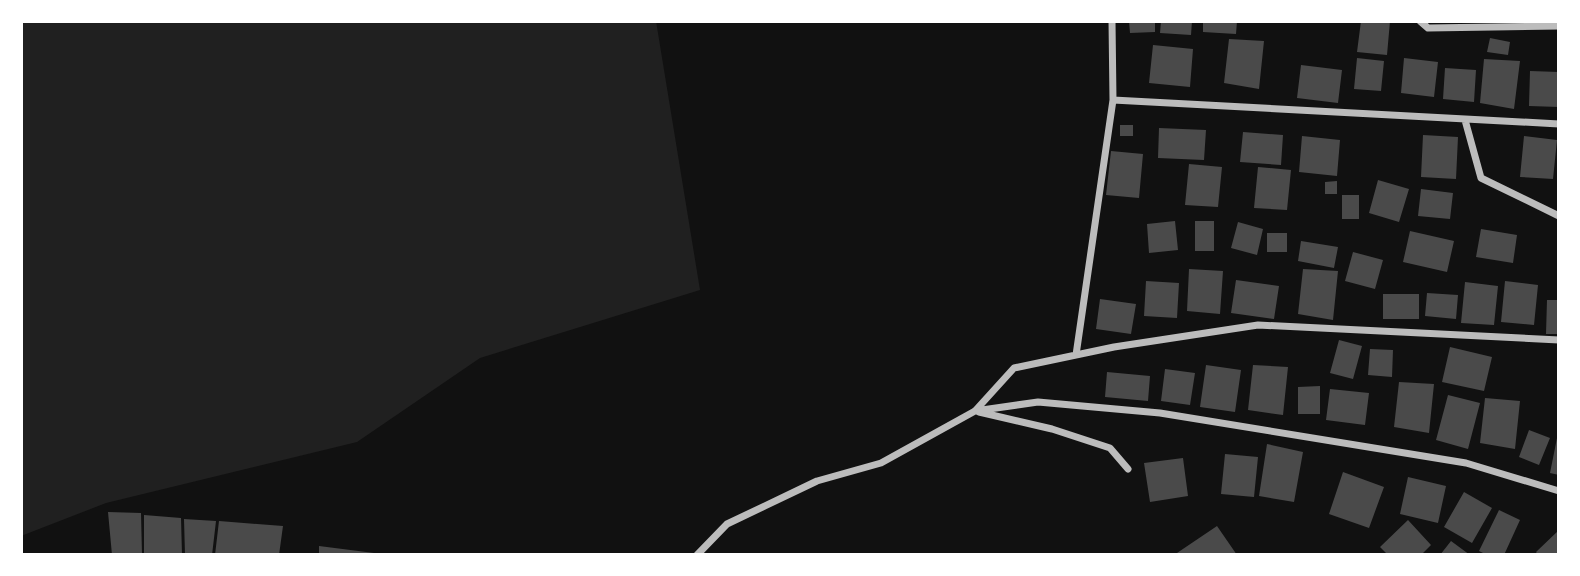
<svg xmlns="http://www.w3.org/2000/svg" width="1580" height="576" font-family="Signika,sans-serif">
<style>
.green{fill:#202020}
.building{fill:#4a4a4a}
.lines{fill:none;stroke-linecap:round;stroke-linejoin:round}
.minor{stroke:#bcbcbc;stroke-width:7}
</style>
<rect width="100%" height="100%" fill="#111"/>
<path class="green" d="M21,21h635l44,269 -220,68 -123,84 -251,61 -85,33z"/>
<path class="building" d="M1129,21h26v11l-25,1z
M1161,21h31l-1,14 -31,-2z
M1203,21h34l-1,13 -33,-2z
M1361,21h29l-3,34 -30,-3z
M1490,38l20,4 -2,13 -21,-3z
M1229,39l35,2 -5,48 -35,-6z
M1153,45l40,4 -3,38 -41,-4z
M1357,58l27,3 -3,30 -27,-2z
M1404,58l34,4 -4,35 -33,-4z
M1484,59l36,2 -6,48 -34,-6z
M1301,65l41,5 -4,33 -41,-5z
M1445,68l31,2 -2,32 -31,-3z
M1530,71l29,1v35l-30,-1z
M1120,125h13v11h-13z
M1159,128l47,2 -2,30 -46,-2z
M1243,132l40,3 -2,30 -41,-3z
M1423,135l35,2 -2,42 -35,-2z
M1302,136l38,4 -3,36 -38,-4z
M1524,136l33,4 -4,39 -33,-2z
M1111,151l32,3 -4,44 -33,-3z
M1189,164l33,3 -4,40 -33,-2z
M1258,167l33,3 -4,40 -33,-2z
M1378,180l31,9 -10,33 -30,-9z
M1337,181v13h-12v-12z
M1421,189l32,4 -3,26 -32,-3z
M1342,195h17v24h-17z
M1175,221l3,29 -29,3 -2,-29z
M1195,221h19v30h-19z
M1238,222l25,7 -6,26 -26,-7z
M1481,229l36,6 -4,28 -37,-6z
M1410,231l44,10 -7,31 -44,-10z
M1267,233h20v19h-20z
M1301,241l37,6 -4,21 -36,-7z
M1353,252l30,8 -8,29 -30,-8z
M1189,269l34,2 -3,43 -33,-3z
M1303,269l35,2 -5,49 -35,-6z
M1236,280l43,6 -5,33 -43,-6z
M1146,281l33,2 -2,35 -33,-2z
M1505,281l33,4 -4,40 -33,-3z
M1465,282l33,4 -4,39 -33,-2z
M1427,293l31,2 -2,24 -31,-3z
M1383,294h36v25h-36z
M1100,299l36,5 -5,30 -35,-5z
M1547,300h12v34h-13z
M1339,340l23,6 -9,33 -23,-6z
M1450,347l42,10 -8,34 -42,-9z
M1370,349l23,1 -1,27 -24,-2z
M1206,365l35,5 -6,42 -35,-5z
M1253,365l35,2 -5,48 -35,-5z
M1165,369l30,4 -5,32 -29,-4z
M1107,372l43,4 -2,25 -43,-4z
M1399,382l35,2 -5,49 -35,-6z
M1320,386v28h-22v-27z
M1330,389l39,4 -4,32 -39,-5z
M1448,395l32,8 -12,46 -32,-9z
M1485,398l35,3 -5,48 -35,-6z
M1529,430l21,8 -11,27 -20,-8z
M1558,433h1v42l-9,-2z
M1267,444l36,8 -9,50 -35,-6z
M1225,454l33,3 -4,40 -33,-3z
M1183,458l5,38 -38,6 -6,-39z
M1343,472l41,15 -15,41 -40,-14z
M1408,477l38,9 -8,37 -38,-9z
M1464,492l28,16 -20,35 -28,-16z
M1499,510l21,10 -16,35h-17l-8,-4z
M108,512l33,1 1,42h-30z
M144,515l37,3 1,37h-38z
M184,519l32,2 -4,34h-27z
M1408,520l23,25 -10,10h-33l-8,-8z
M219,521l64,5 -4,29h-64z
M1217,526l20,29h-63z
M1559,530v25h-21l-2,-3z
M1451,541l19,14h-30z
M319,546l55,7v2h-55z"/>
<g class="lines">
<path class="minor" d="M1112,21l1,79 446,24
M1420,21l8,7 131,-2
M1465,120l16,58 78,38
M1076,355l37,-255
M975,411l63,-9 122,11 306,50 93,28
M979,412l73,17 58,19 18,21
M697,555l30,-31 90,-43 64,-18 94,-52 39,-43 100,-21 144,-22 301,15"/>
</g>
<rect width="1580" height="576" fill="none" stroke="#ffffff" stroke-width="46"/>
</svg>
